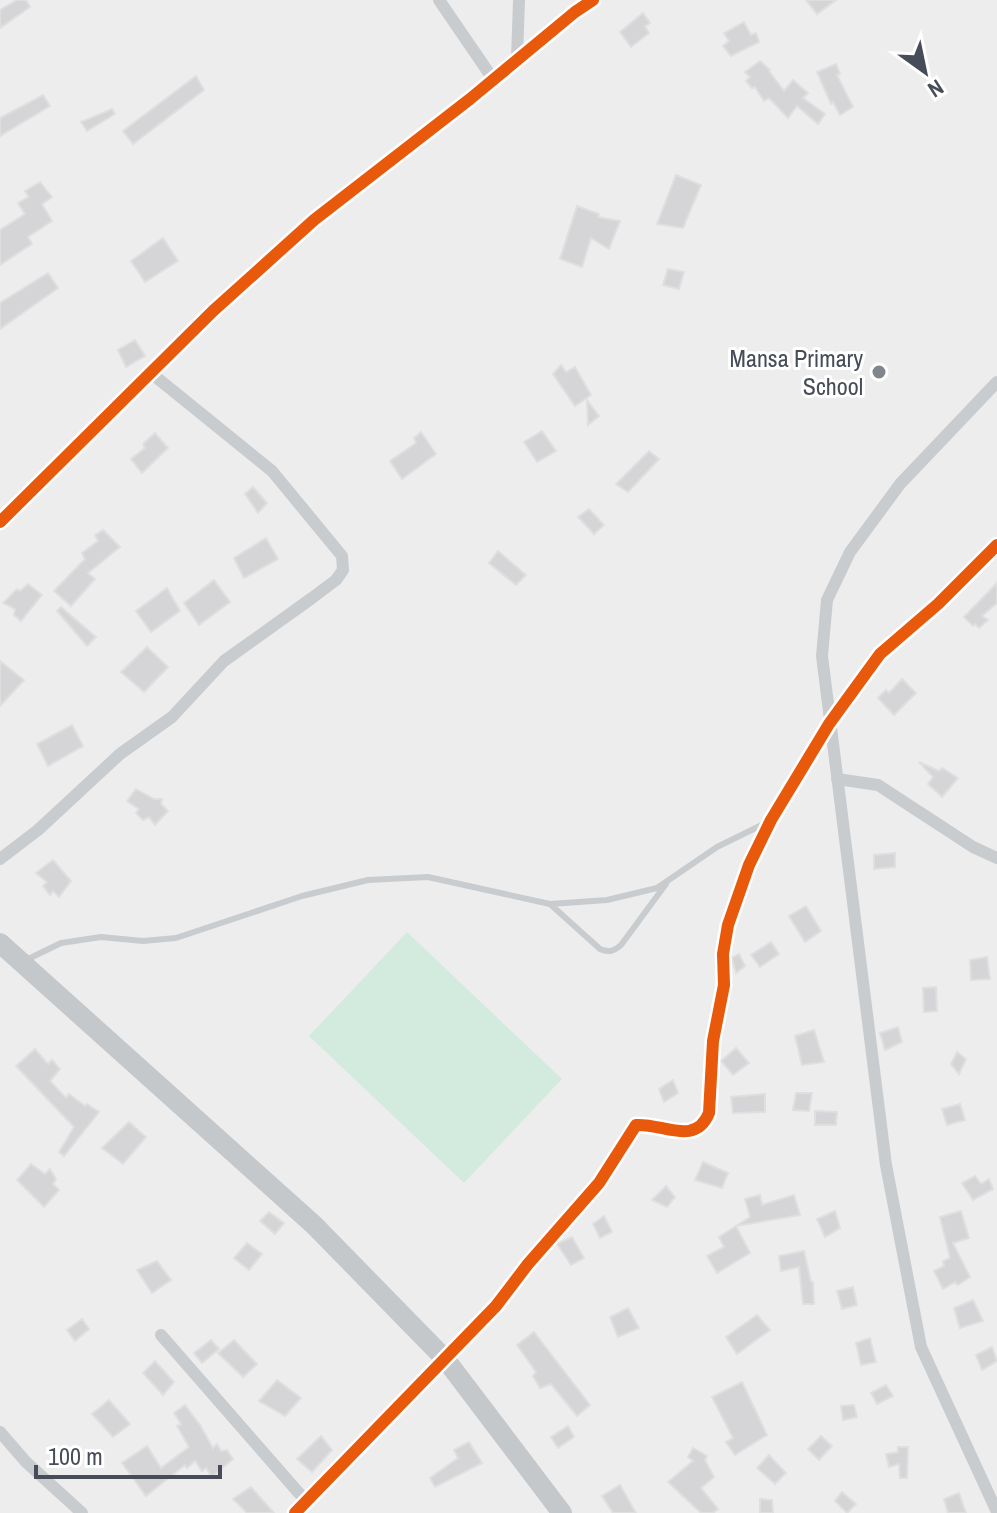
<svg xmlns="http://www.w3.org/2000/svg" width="997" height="1513" font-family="'Archivo Narrow',sans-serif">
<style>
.green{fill:#d3ebdf}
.building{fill:#d5d5d7;stroke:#dfdfe0;stroke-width:2}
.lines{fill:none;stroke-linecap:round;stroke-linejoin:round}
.service{stroke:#c9ccce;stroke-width:6}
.minor{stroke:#c9ccce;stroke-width:12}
.primary{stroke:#c5c8cb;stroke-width:20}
.cycleway-casing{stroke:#fff;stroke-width:17}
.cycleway{stroke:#e8590c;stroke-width:12}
.poi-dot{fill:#81858c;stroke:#fff;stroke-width:3}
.labels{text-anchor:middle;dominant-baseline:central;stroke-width:6;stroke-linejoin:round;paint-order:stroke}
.poi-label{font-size:24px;fill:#464d58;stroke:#fff;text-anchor:end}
</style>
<rect width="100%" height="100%" fill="#eeeded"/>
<path class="green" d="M407,932l155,147 -98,104 -155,-147z"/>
<path class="building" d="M17,0h9l4,7 -30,21v-18z
M806,0h30l-19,14z
M643,13l7,10 -5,3 4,7 -18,14 -11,-15z
M744,22l7,13 5,-2 3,9 -28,14 -8,-10 6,-5 -5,-8z
M760,61l10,9 -1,1 15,20 9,-11 15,13 -5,5 22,16 -7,10 -21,-18 -9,12 -19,-20 -5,3 -9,-14 -3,1 -6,-7 4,-4 -5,-5z
M836,64l4,10 -3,1 16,32 -13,8 -7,-13 -2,2 -14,-32z
M196,76l8,14 -71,54 -10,-13z
M43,95l7,11 -50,30v-18z
M112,109l3,5 -28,17 -6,-9z
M676,175l25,10 -18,43 -26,-4z
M40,182l12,15 -10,7 10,17 -24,16 4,7 -32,21v-35l25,-16 -7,-11 11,-6 -4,-6z
M577,206l22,8 -1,3 22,4 -11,28 -18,-11 -9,29 -22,-8z
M163,238l15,23 -33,21 -14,-21z
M668,269l16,3 -5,17 -16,-4z
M48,273l10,15 -58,41v-26z
M135,340l10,16 -19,11 -8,-17z
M561,365l5,7 9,-5 16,28 -16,11 -22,-32z
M587,400l12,16 -11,9z
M542,431l14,20 -19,11 -13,-20z
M421,432l15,22 -34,25 -12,-18 26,-18 -2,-5z
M155,433l13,15 -26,25 -11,-14 14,-11 -2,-4z
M649,451l10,8 -31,33 -12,-8z
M253,487l14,16 -9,10 -13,-19z
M589,509l15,16 -10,9 -16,-17z
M103,530l17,17 -32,26 7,6 -24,27 -17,-15 31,-32 -3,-6 16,-12 -3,-6z
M266,538l12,21 -34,19 -10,-20z
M498,551l28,24 -10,10 -27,-22z
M214,580l16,22 -31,23 -15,-22z
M997,583v20l-15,13 6,4 -9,8 -4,-4 -2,2 -9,-9z
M28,584l14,11 -21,26 -7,-6 1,-6 -12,-6 14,-14 3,2z
M167,588l13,23 -29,21 -15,-21z
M61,607l35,30 -9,9 -30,-35z
M147,647l21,20 -24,25 -23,-20z
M0,661l24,19 -24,26z
M902,679l14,14 -22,22 -16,-17 8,-8 3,3z
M72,725l11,21 -35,20 -11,-22z
M919,762l20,9 3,-3 16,10 -16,19 -14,-13 5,-7z
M136,789l18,10h8l-1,5 7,7 -13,14 -6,-8 -6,3 -7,-7 3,-4 -12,-8z
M895,853v14l-21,2v-14z
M53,860l18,21 -12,16 -6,-6 -3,4 -7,-9 4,-4 -11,-9z
M806,906l15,25 -16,11 -16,-26z
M771,942l8,12 -19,13 -9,-12z
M739,954l6,12 -9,7 -4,-15z
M987,957l3,22 -19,1 -1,-20z
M936,987l1,24 -13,1 -1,-24z
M898,1027l4,15 -17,8 -5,-17z
M814,1030l10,32 -22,3 -7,-29z
M736,1048l13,15 -16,12 -12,-14z
M35,1049l13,15 4,-4 8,9 -10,12 16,17 3,-4 16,12 2,-2 12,8 -35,44 -5,-4 15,-25 -58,-61z
M957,1052l9,7 -7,15 -8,-10z
M673,1080l5,13 -14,9 -5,-13z
M796,1093h16l-3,18 -16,-1z
M765,1094v18l-32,1 -2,-16z
M960,1104l5,16 -18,5 -5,-16z
M815,1111l22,1 -1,13h-21z
M129,1122l17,15 -23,27 -21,-16z
M703,1162l25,11 -6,15 -27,-8z
M31,1164l14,10 5,-5 6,10 -3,5 6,6 -15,17 -27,-27z
M975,1176l6,8 8,-5 4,10 -20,11 -11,-17z
M666,1186l9,11 -8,10 -15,-7z
M760,1195l2,10 32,-10 6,20 -64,11 14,27 -33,20 -10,-17 17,-9 -5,-10 31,-20 -5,-18z
M835,1211l5,17 -15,9 -8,-18z
M961,1211l8,27 -16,5 17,34 -12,8 -3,-3 -12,7 -9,-18 10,-5 -1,-5 7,-3 -10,-41z
M269,1212l15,11 -9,11 -15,-13z
M604,1216l8,16 -12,6 -7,-14z
M572,1237l12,21 -13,7 -14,-21z
M247,1243l15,11 -13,16 -15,-12z
M804,1251l7,31h2l1,22h-11l-4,-37 -18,4 -2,-15z
M157,1261l14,19 -19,13 -15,-23z
M853,1287l4,18 -15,4 -5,-18z
M973,1300l10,21 -23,7 -6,-20z
M628,1308l11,20 -21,9 -8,-20z
M757,1315l13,15 -33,24 -11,-17z
M82,1319l7,10 -14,12 -8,-11z
M534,1332l56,73 -13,11 -26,-32 -11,4 -7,-12 3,-4 -19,-27z
M870,1338l6,24 -15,3 -5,-22z
M211,1340l8,9 -17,14 -8,-10z
M234,1340l23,24 -14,13 -25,-24z
M992,1347l5,14 -15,9 -6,-15z
M155,1361l19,21 -11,13 -20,-22z
M277,1380l24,18 -16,18 -26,-15z
M742,1382l25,53 -32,20 -9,-13 7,-4 -21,-41z
M886,1385l7,11 -16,8 -6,-11z
M109,1400l21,24 -17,13 -21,-23z
M185,1405l15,20 13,23 4,-4 4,7 6,-1 6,9 -21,18 -6,-9 -4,3 -7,-10 -8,7 -2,-3 -39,31 -24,-33 25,-17 14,22 28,-21 -12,-21 4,-2 -7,-11z
M854,1405l3,12 -14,3 -2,-14z
M568,1426l6,11 -16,11 -7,-11z
M321,1436l11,14 -20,22 -15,-13z
M821,1436l11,10 -13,14 -11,-11z
M469,1442l13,21 -47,24 -5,-9 28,-20 -4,-8z
M898,1447h10l-1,31h-7l-1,-14 -10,3 -3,-13 12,-2z
M693,1448l14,8 -2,4 9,17 -13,11 17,21 -5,4h-12l-33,-31 25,-21 -5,-4z
M769,1455l17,18 -11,11 -18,-16z
M620,1485l16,28h-23l-11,-17z
M251,1487l23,26h-27l-14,-14z
M842,1492l14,12 -9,9 -12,-12z
M959,1493l7,20h-18l-4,-14z
M760,1499l12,1 1,13h-13z"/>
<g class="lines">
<path class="service" d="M550,904l50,45c9,4 14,2 21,-4l45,-61
M24,961l37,-18 40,-6 42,4 33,-3 126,-42 66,-16 60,-3 122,27 57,-4 50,-12 60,-41 51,-25"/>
<path class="minor" d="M439,0l54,79
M517,58l2,-58
M997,382l-97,102 -50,68 -23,48 -5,56 64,509 35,182 76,165
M0,522l213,-211 101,-91 156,-121 105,-87 18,-12
M837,779l41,6 95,62 24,11
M0,859l38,-29 82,-76 52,-37 52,-56 88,-63 24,-18 7,-10 -1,-14 -70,-85 -121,-98
M161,1335l144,165
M0,1432l26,30 56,51
M295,1513l201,-207 32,-42 71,-81 37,-58c27,-2 59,22 73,-12l4,-72 11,-56 -1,-31 5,-29 21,-60 22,-45 58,-96 51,-70 58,-50 59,-59"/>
<path class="primary" d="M0,943l314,282 132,135 116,153"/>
<g class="cycleway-casing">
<path id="cycleway" d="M0,522l213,-211 101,-91 156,-121 105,-87 18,-12
M295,1513l201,-207 32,-42 71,-81 37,-58c27,-2 59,22 73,-12l4,-72 11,-56 -1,-31 5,-29 21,-60 22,-45 58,-96 51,-70 58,-50 59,-59"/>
</g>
<use href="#cycleway" class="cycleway"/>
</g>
<circle class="poi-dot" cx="879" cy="372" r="8"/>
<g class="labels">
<g class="poi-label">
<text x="863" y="358">Mansa Primary<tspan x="863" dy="28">School</tspan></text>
</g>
</g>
<g transform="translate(925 72) rotate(147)" stroke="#ffffff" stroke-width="6" paint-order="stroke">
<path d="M0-6L14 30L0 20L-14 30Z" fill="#464d58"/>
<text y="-12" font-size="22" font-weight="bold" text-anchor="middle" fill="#464d58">N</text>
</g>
<path d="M36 1465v12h184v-12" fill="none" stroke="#464d58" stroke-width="4"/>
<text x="48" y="1465" font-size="24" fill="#464d58" stroke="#ffffff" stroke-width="6" paint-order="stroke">100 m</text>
</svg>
